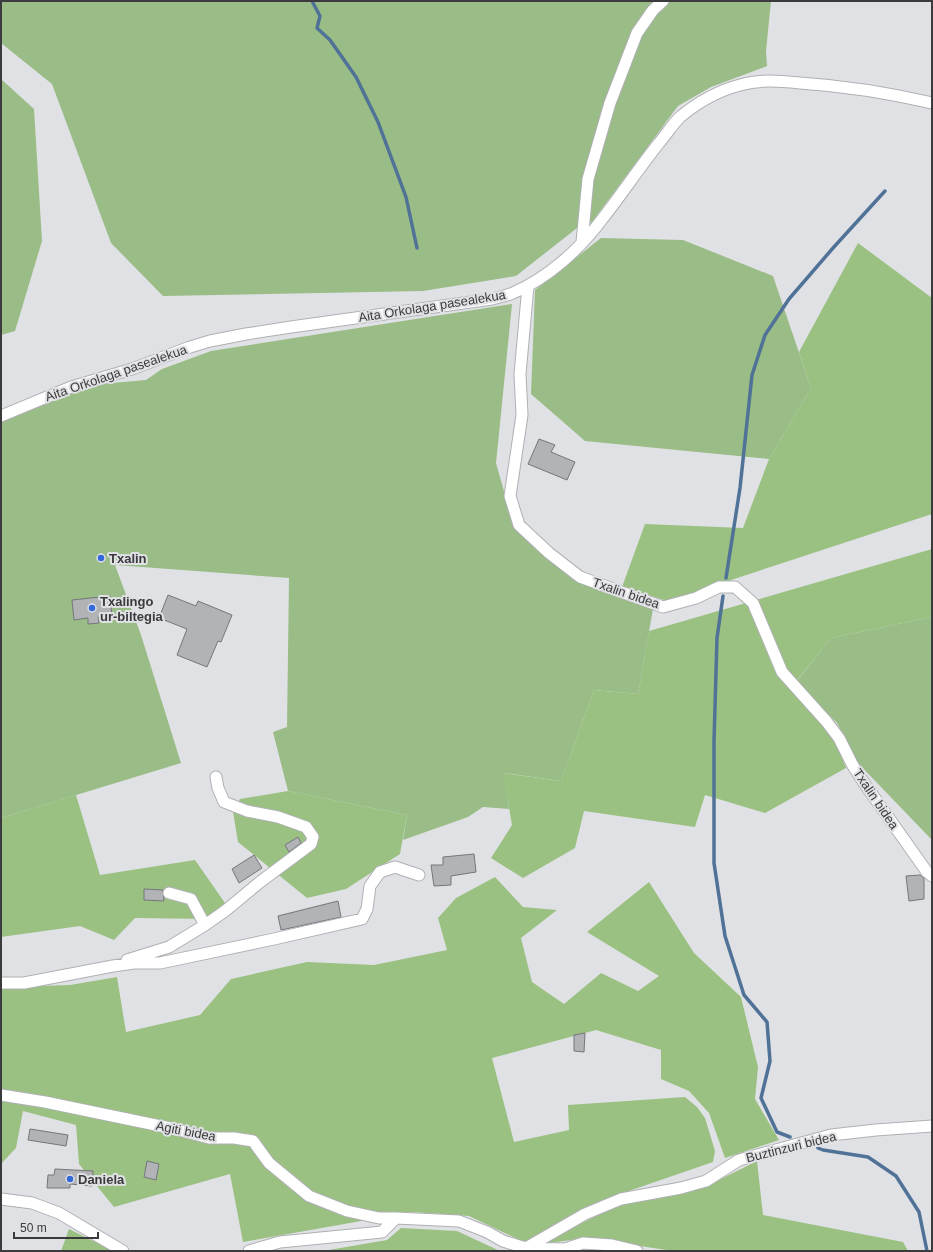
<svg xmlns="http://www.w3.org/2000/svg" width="933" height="1252" font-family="Helvetica,sans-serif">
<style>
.green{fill:#9abc86}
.forest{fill:#9ac182}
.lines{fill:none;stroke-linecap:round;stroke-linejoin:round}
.stream{stroke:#517297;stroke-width:3.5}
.building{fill:#b2b3b7;stroke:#75767a}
.street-casing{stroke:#afb0b4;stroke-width:13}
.street{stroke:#fff;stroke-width:11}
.poi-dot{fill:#3369d8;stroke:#e0e1e5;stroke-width:1.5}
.labels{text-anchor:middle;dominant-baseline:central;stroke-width:4;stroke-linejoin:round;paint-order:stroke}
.street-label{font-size:13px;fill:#3b3b3d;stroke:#e0e1e5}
.poi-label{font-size:13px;font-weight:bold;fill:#3b3b3d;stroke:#e0e1e5;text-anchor:start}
</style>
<rect width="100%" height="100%" fill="#e0e1e5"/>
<path class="green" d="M1,1h770l-5,50 1,15 -56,21 -33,19 -86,116 -15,6 -61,48 -93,15 -260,5 -52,-53 -59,-159 -51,-41z
M1,79l33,30 8,132 -27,90 -14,4z
M601,238l82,2 90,36 38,112 -42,71 -184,-18 -54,-47 4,-104z
M512,304l-16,159 9,32 35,57 113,57 -15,85 -44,-4 -33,91 -57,-8 5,36 -26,-2 -15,10 -65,23 4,-25 -119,-24 -15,-59 14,-5 2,-149 -174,-13 26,70 40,128 -180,55v-398l88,-35 57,-5 16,-11 49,-18z
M932,617v223l-76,-79 -19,-38 -41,-41 35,-44z"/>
<path class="forest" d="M858,243l74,55v216l-265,87 -45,-14 23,-63 98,4 26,-69 42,-71 -12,-36z
M932,549v68l-101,21 -41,51 28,26 17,25 11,28 -81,45 -60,-18 -10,32 -111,-16 -9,37 -52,30 -32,-20 21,-33 -9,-52 58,8 33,-91 44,4 11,-63z
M288,791l119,24 -7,39 -54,35 -39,9 -69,-56 -5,-30 7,-13z
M76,795l24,80 95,-15 30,43 -19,16 -71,-1 -21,22 -34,-14 -79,11v-119z
M495,877l28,30 34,3 -36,28 11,44 32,22 37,-31 37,18 21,-15 -72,-44 62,-50 45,71 47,44 17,70 -3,32 24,41 -54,18 -16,-45 -20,-22 -28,-12v-29l-65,-20 -104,28 22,84 55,-12 -1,-25 117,-8 12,10 8,11 10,33 -2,11 -90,31 -97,50 -57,-27 -57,-4 -169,30 -13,-68 -116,33 -35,-43 -3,-39 -53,-14 -7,37 -15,16v-177l69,-2 47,-8 9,55 74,-17 31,-36 76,-17 67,3 73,-15 -9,-32 18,-20z
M757,1161l6,54 140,27 5,9h-235l-86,-13 -47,6 82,-41 85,-17z
M401,1228l56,3 43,20h-177l64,-11z
M69,1229l44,22h-52z"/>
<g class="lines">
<path class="stream" d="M312,1l8,15 -3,12 13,12 26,37 22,45 28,75 11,51
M726,578l14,-90 12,-113 13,-40 24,-36 44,-51 52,-57
M723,596l-6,42 -3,103v122l11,73 19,59 23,27 3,39 -9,37 16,34 13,5
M818,1148l5,2 45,7 28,19 23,36 8,39"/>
</g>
<path class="building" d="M539,439l16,6 -4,7 24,10 -8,18 -39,-16z
M168,595l28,11 2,-5 34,14 -11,27 -3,-1 -11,26 -30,-12 10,-26 -28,-11z
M110,596l2,20 -14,1 1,6 -11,1v-6l-14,2 -2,-20z
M298,837l3,6 -12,9 -4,-7z
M474,854l2,18 -25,4v9l-17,1 -3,-21h12v-8z
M254,855l8,13 -23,15 -7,-14z
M920,875l4,3v21l-15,2 -3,-25z
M144,889l19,1 1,11 -20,-1z
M338,901l3,16 -60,13 -3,-14z
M585,1033l-1,19 -10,-1v-16z
M30,1129l38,6 -2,11 -38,-6z
M147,1161l12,3 -3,16 -12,-3z
M55,1169l38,2 -1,15 -22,-2v4h-23l1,-13h6z"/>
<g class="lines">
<g class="street-casing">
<path id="street" d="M582,242l6,-63 22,-76 27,-70 16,-23 10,-9
M528,286l-8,88 2,41 -12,81 9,29 30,28 31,24 83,30 33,-9 23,-11h16l18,16 29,69 44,49 13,17 13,26 12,19 63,89 5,4
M1,416l70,-29 61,-18 58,-22 20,-6 36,-7 45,-7 201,-28c7,-2 14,-3 21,-6 35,-15 67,-44 90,-75 19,-24 36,-50 56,-75 7,-8 13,-18 21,-26 18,-15 37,-26 60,-32 20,-6 40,-4 60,-2 45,3 89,10 132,20
M169,893l22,6 14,26
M127,960l42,-13 36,-22 20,-14 35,-29 51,-38 2,-7 -7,-10 -28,-10 -31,-6 -23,-9 -6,-14 -2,-11
M1,983h23l89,-17 21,-3h26l114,-24 88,-20 5,-10 3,-23 10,-14 15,-5 24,8
M1,1095l44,7 130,27 34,9h25l19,3 16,22 40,33 38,15 32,7h17
M1,1199l31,4 27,10 64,38
M526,1248l59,-34 36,-15 60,-11 25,-7 33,-21 92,-25 45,-5 56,-4
M249,1251l31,-9 102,-10 14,-14 63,3 28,11 16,9 23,7 39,1 18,-6 29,2 25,6"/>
</g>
<use href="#street" class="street"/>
</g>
<g class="poi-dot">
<circle cx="101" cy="558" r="4"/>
<circle cx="92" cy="608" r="4"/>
<circle cx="70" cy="1179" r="4"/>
</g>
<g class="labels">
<g class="street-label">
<text transform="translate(432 306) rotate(-9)">Aita Orkolaga pasealekua</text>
<text transform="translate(116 373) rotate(-19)">Aita Orkolaga pasealekua</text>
<text transform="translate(626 593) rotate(19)">Txalin bidea</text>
<text transform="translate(876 799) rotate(56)">Txalin bidea</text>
<text transform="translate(186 1131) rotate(11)">Agiti bidea</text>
<text transform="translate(791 1147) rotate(-14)">Buztinzuri bidea</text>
</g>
<g class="poi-label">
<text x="109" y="558">Txalin</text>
<text x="100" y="601">Txalingo<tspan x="100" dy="15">ur-biltegia</tspan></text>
<text x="78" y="1179">Daniela</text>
</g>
</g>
<rect width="933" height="1252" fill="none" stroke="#3b3b3d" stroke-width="4"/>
<path d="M14 1232v6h84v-6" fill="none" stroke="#3b3b3d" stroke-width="2"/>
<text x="20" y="1232" font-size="12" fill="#3b3b3d" stroke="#e0e1e5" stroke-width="3" paint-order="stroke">50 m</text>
</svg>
